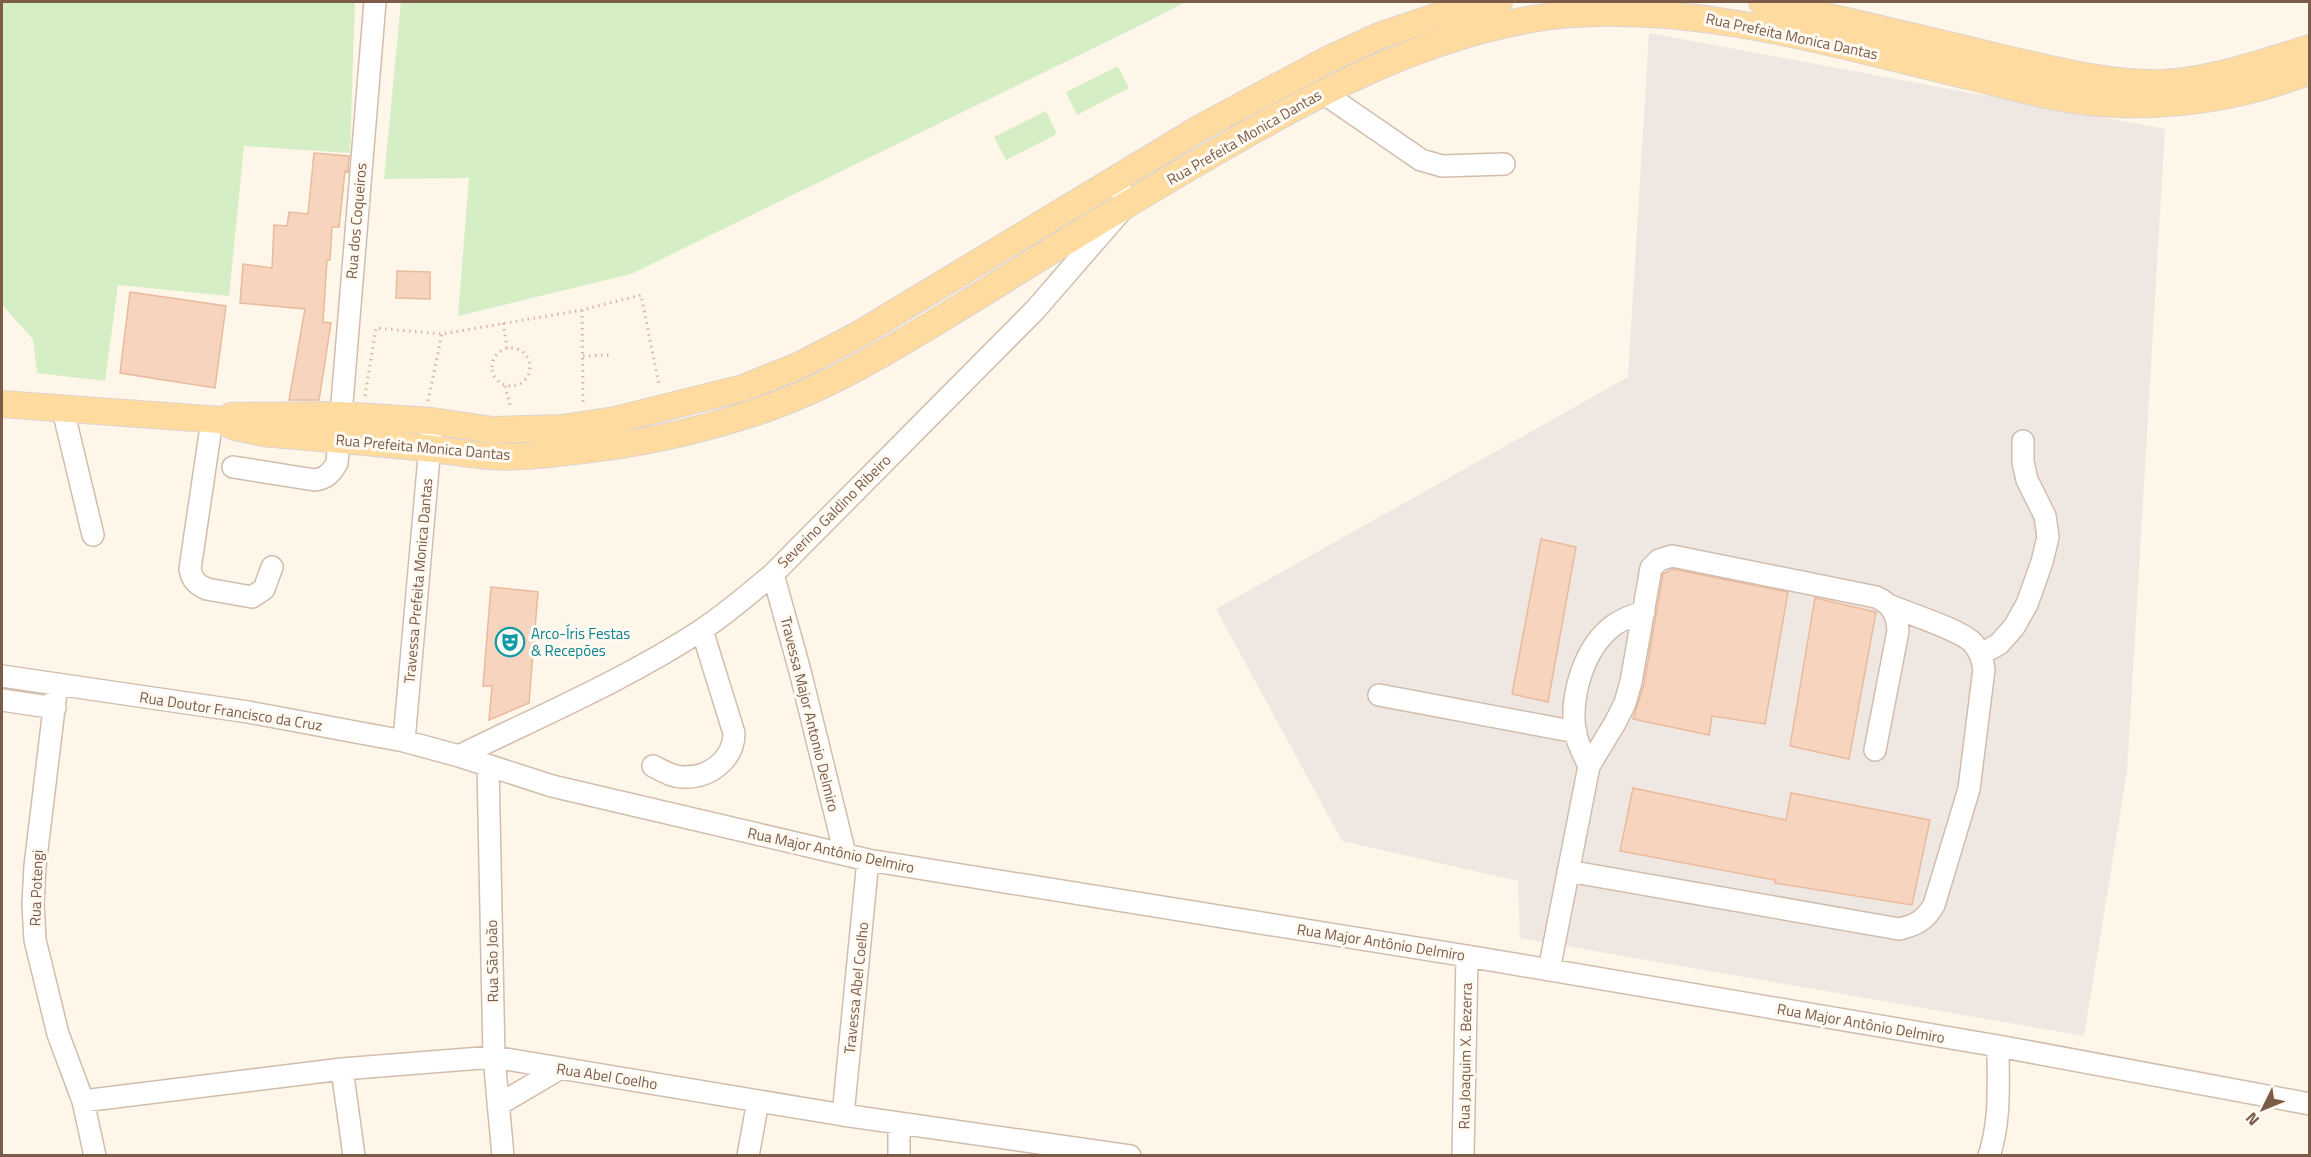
<svg xmlns="http://www.w3.org/2000/svg" width="2311" height="1157" font-family="'Titillium Web',sans-serif">
<style>
.industrial{fill:#efe8e2}
.green{fill:#d6eec5}
.building{fill:#f6d4be;stroke:#eaba9d;stroke-width:1.5}
.lines{fill:none;stroke-linecap:round;stroke-linejoin:round}
.minor-casing{stroke:#d2bdad;stroke-width:24}
.major-casing{stroke:#ddd4d0;stroke-width:28}
.path{stroke:#dcb7a0;stroke-width:3;stroke-dasharray:1.5 4.5;stroke-linecap:butt}
.minor{stroke:#fff;stroke-width:21}
.major{stroke:#ffdb9f;stroke-width:26}
.labels{text-anchor:middle;dominant-baseline:central;stroke-width:6;stroke-linejoin:round;paint-order:stroke}
.street-label{font-size:15px;fill:#7c5b49;stroke:#fffaf1}
.culture-label{font-size:15px;fill:#0d838f;stroke:#fffaf1;text-anchor:start}
</style>
<rect width="100%" height="100%" fill="#fef6e9"/>
<path class="industrial" d="M1649,33l516,96 -38,643 -43,264 -564,-98 -2,-57 -176,-40 -126,-232 412,-232z"/>
<path class="green" d="M2,2h353l-5,151 -106,-7 -15,150 -111,-11 -13,96 -68,-8 -4,-34 -31,-34z
M401,2h785l-41,21 -514,251 -173,42 11,-138 -85,1z
M1118,66l11,22 -52,27 -11,-23z
M1046,111l11,23 -51,26 -12,-23z"/>
<path class="building" d="M314,153l35,3 -1,16 -3,-1 -6,56h-7l-2,33h-3l-4,62 8,1 -12,77h-30l16,-91 -65,-6 3,-39 29,4 2,-43 13,1 2,-14 19,2z
M397,271l33,1v27l-34,-1z
M130,292l96,14 -11,82 -95,-15z
M1541,539l35,8 -28,155 -36,-8z
M1673,569l115,23 -23,132 -53,-8 -3,19 -76,-16 11,-35 19,-110z
M491,587l47,5 -9,111 -40,17 3,-34h-9z
M1815,598l61,14 -27,147 -59,-13z
M1633,788l153,32 5,-27 139,27 -18,85 -137,-22v-3l-155,-29z"/>
<g class="lines">
<g class="minor-casing">
<path id="minor" d="M1322,92l99,68 21,6 62,-2
M63,410l30,125
M212,420l-22,149c2,11 7,16 17,20l45,8 12,-8 8,-22
M233,467l82,13c12,-2 16,-7 22,-17l38,-461
M773,574l27,97 45,183
M1981,654l18,-10 15,-17 13,-23 15,-42 6,-25 -3,-21 -18,-36 -4,-18v-21
M2,676l246,36 156,29 55,15 93,30 316,74 599,96 531,90 312,58
M57,684l-22,182 -2,38 2,36 23,94 25,67 12,55
M1379,695l197,37
M2,700l53,8
M404,741l27,-307
M459,756c81,-40 166,-76 241,-125 26,-17 49,-37 73,-57l262,-264 93,-107 -13,-23
M488,766l6,291 9,99
M653,766c10,5 19,11 30,11 27,1 51,-18 51,-44l-32,-103
M1589,766c-5,-11 -12,-23 -14,-35 -5,-36 9,-84 39,-106 9,-6 19,-10 30,-13
M1568,871l331,58c18,-4 26,-9 35,-24l35,-116 15,-120c-2,-10 -4,-18 -11,-26 -12,-13 -63,-29 -82,-37
M1549,970l40,-204 26,-43 10,-20 6,-21 20,-114 8,-8 13,-4 204,41c16,7 21,17 22,34l-23,119
M342,1069l12,87
M83,1101l259,-32 152,-12 349,58 287,41
M498,1105l61,-36
M843,1115l25,-255
M748,1156l10,-55
M899,1156v-33
M1463,1156l4,-200
M1989,1156c12,-36 9,-74 9,-110"/>
</g>
<g class="major-casing">
<path id="major" d="M1762,2c79,17 157,36 236,55 54,12 110,28 166,26 49,-3 98,-20 146,-35
M2,404l219,16 14,7 28,6c54,5 108,9 162,15 22,2 44,7 65,8 25,2 51,-1 76,-4 62,-6 122,-18 181,-37 87,-27 164,-78 241,-125 70,-44 142,-88 214,-130 109,-64 221,-126 349,-144 138,-16 284,28 417,60 49,12 100,27 150,28 66,2 130,-9 192,-33
M231,416l109,-1 92,6 61,9 69,-2 53,-8 128,-32 55,-22 60,-31 344,-208 125,-67 52,-24 59,-20 61,-14"/>
</g>
<path class="path" d="M582,310l1,92
M503,323l4,25
M492 367a19 19 0 1 1 38 0a19 19 0 1 1-38 0Z
M583,356l28,-1
M505,386l6,23
M365,396l11,-68 66,6 140,-24 59,-15 18,90
M428,401l14,-67"/>
<use href="#minor" class="minor"/>
<use href="#major" class="major"/>
</g>
<defs>
<g id="theatre-ring" transform="scale(1.5)"><circle r="9.5" fill="#fffaf1" stroke="#0f9aa8" stroke-width="1.5"/><path d="M-5-5.5Q0-4 5-5.5V0Q5 5 0 6Q-5 5-5 0ZM-3.3-2.5H-1v1.5H-3.3ZM1-2.5H3.3v1.5H1ZM-2.8 1Q0 5.5 2.8 1Z" fill="#0f9aa8"/></g>
</defs>
<g fill-rule="evenodd">
<use href="#theatre-ring" x="510" y="642"/>
</g>
<g class="labels">
<g class="street-label">
<text transform="translate(1792 36) rotate(12)">Rua Prefeita Monica Dantas</text>
<text transform="translate(1244 137) rotate(-30)">Rua Prefeita Monica Dantas</text>
<text transform="translate(356 221) rotate(-85)">Rua dos Coqueiros</text>
<text transform="translate(423 447) rotate(5)">Rua Prefeita Monica Dantas</text>
<text transform="translate(834 511) rotate(-45)">Severino Galdino Ribeiro</text>
<text transform="translate(418 581) rotate(-85)">Travessa Prefeita Monica Dantas</text>
<text transform="translate(231 711) rotate(9)">Rua Doutor Francisco da Cruz</text>
<text transform="translate(810 714) rotate(76)">Travessa Major Antonio Delmiro</text>
<text transform="translate(831 850) rotate(12)">Rua Major Antônio Delmiro</text>
<text transform="translate(36 888) rotate(-88)">Rua Potengi</text>
<text transform="translate(1381 942) rotate(9)">Rua Major Antônio Delmiro</text>
<text transform="translate(492 961) rotate(-91)">Rua São João</text>
<text transform="translate(856 988) rotate(-84)">Travessa Abel Coelho</text>
<text transform="translate(1861 1023) rotate(10)">Rua Major Antônio Delmiro</text>
<text transform="translate(1465 1056) rotate(-89)">Rua Joaquim X. Bezerra</text>
<text transform="translate(607 1076) rotate(9)">Rua Abel Coelho</text>
</g>
<g class="culture-label">
<text x="531" y="633">Arco-Íris Festas<tspan x="531" dy="17">&amp; Recepões</tspan></text>
</g>
</g>
<rect width="2311" height="1157" fill="none" stroke="#7c5b49" stroke-width="6"/>
<g transform="translate(2263 1109) rotate(227)" stroke="#fffaf1" stroke-width="4.5" paint-order="stroke">
<path d="M0-4.5L10 22L0 15L-10 22Z" fill="#7c5b49"/>
<text y="-9" font-size="16" font-weight="bold" text-anchor="middle" fill="#7c5b49">N</text>
</g>
</svg>
